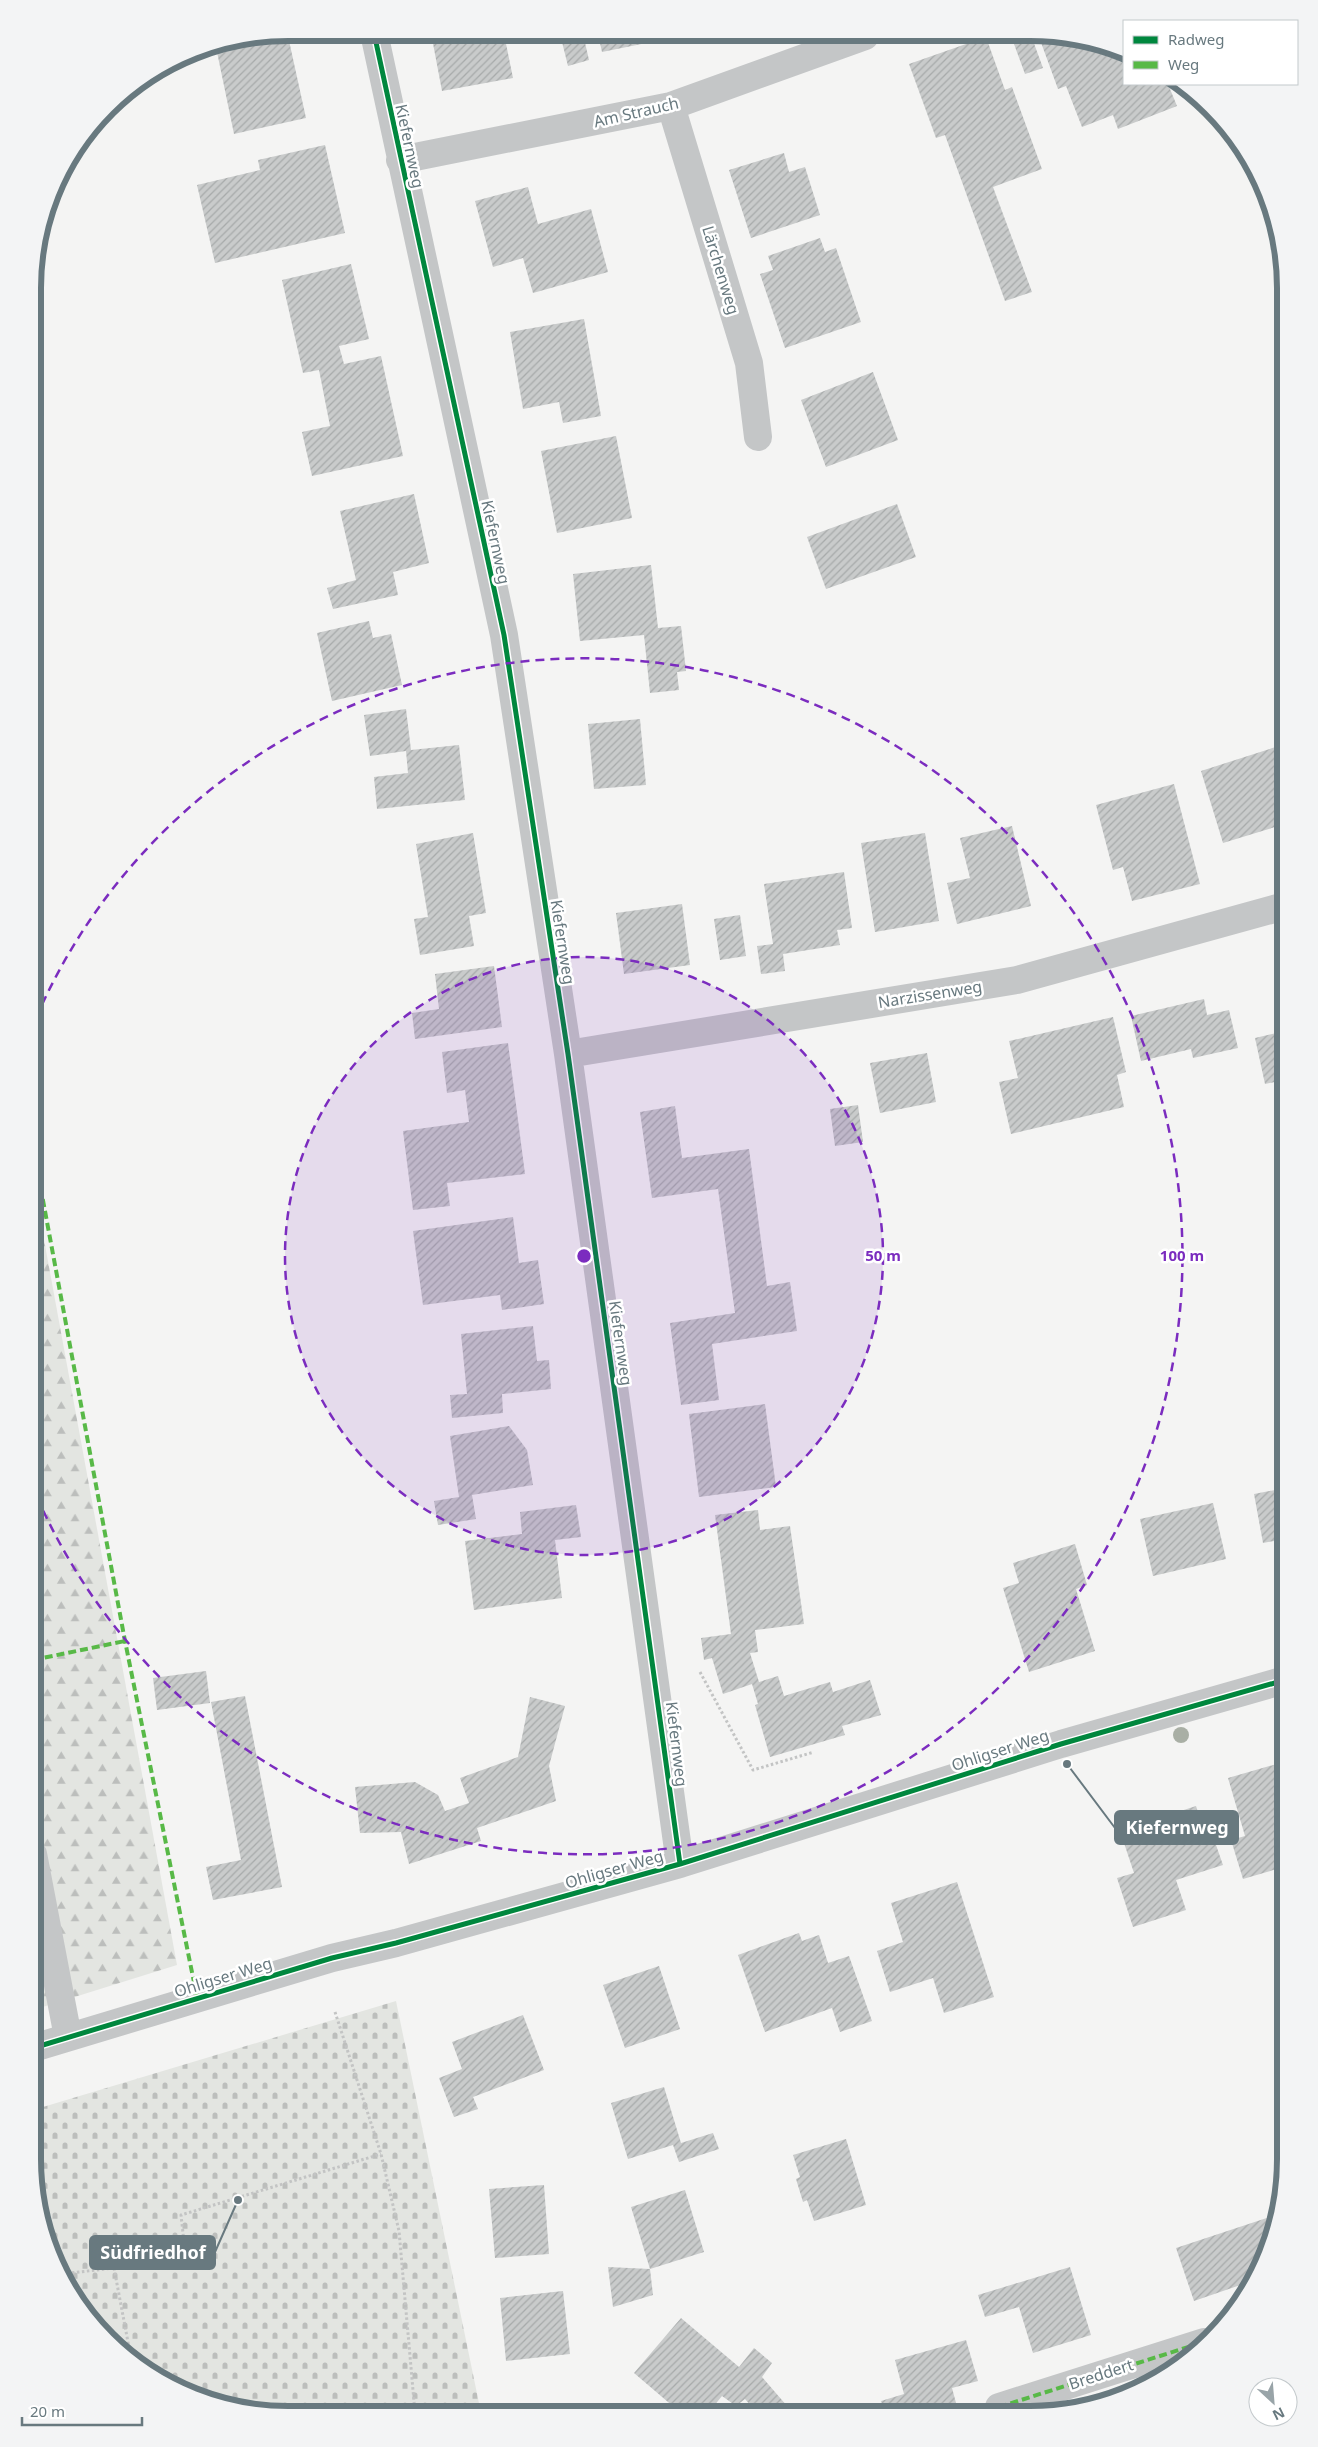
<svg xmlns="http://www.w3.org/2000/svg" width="1318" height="2447" font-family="'Noto Sans',sans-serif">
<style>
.forest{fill:url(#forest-firs)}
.cemetery{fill:url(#cemetery-stones)}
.building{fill:url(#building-hatch)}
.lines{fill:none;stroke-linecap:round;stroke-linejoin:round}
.path{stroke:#c3c4c4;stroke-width:3;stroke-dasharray:2.5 2.5;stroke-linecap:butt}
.minor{stroke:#c4c6c7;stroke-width:28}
.quiet{stroke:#58b947;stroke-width:4;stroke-dasharray:8 4;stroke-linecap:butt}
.cycleway-casing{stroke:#fff;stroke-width:8}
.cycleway{stroke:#00873e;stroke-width:5}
.tree{fill:#a9afa5}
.ring{fill:none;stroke:#7b2cbf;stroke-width:2.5;stroke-dasharray:9 6}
.labels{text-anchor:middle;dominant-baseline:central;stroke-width:5;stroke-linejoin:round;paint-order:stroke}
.street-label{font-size:16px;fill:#68797f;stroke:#fff}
.rim{fill:none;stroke:#68797f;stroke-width:6}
.centre{fill:#7b2cbf;stroke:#fff;stroke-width:2.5}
.ring-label{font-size:15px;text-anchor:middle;font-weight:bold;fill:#7b2cbf;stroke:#fff;stroke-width:5;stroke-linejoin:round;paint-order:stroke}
.leader{fill:none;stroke:#68797f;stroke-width:2}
.callout-dot{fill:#68797f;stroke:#fff;stroke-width:2}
.callout{fill:#68797f;stroke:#68797f;stroke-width:2}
.callout-label{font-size:18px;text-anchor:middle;font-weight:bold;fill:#fff}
</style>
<defs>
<pattern id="forest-firs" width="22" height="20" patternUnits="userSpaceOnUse" patternTransform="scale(1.25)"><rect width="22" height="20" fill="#e3e5e1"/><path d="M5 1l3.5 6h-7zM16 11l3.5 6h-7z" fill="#bcbebc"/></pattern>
<pattern id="cemetery-stones" width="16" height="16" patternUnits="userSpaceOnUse" patternTransform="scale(1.25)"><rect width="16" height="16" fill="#e3e5e1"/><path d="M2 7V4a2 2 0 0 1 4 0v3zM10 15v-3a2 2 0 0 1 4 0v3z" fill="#bcbebc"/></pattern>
<pattern id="building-hatch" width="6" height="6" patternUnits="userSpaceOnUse" patternTransform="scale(1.25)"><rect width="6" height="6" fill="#c9cbcb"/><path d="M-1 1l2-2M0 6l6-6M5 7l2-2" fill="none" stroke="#a7aaaa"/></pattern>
</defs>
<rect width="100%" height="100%" fill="#f4f4f3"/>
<path class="forest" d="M34,1185l143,780 -144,45z"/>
<path class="cemetery" d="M396,2001l85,412 -226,-1 -80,-24 -55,-37 -44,-50 -30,-60 -13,-82v-49z"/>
<path class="building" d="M431,33l73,1 9,44 -71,13z
M560,34h23l6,26 -21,6z
M598,34l83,1v1l-79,16z
M288,36l18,82 -72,16 -17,-82z
M986,37l19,53 7,-3 30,82 -49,18 39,105 -27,9 -60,-166 -9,3 -27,-74z
M1039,37h40l45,16v31h44l9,22 -59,23 -5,-14 -31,12 -16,-41 -8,3z
M1032,38l11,30 -18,6 -11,-30z
M325,145l20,88 -130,30 -18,-78 63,-15 -2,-10z
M784,153l5,19 16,-5 15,48 -69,23 -22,-68z
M528,187l10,37 53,-15 17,63 -75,21 -10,-35 -30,9 -18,-66z
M820,238l5,14 11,-4 25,74 -76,26 -25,-74 13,-4 -5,-14z
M351,264l18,75 -30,7 5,18 37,-8 22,100 -91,20 -10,-44 28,-6 -11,-56 -16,3 -21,-93z
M584,319l17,97 -38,7 -4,-21 -36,7 -13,-77z
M873,372l25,68 -72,27 -25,-67z
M616,436l16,82 -75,15 -16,-82z
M414,494l15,69 -36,9 5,23 -65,14 -6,-21 29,-8 -16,-69z
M897,504l19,53 -90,32 -19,-52z
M651,565l7,63 23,-2 5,45 -9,1 2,18 -29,3 -6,-58 -64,6 -7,-67z
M369,621l4,17 18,-4 11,51 -70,16 -15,-68z
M406,709l5,41 48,-5 6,55 -88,9 -3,-32 34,-4 -2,-22 -36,5 -6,-41z
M640,719l6,66 -52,4 -6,-65z
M1285,744v80l-62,19 -22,-72z
M1174,784l26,100 -68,17 -9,-34 -10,3 -17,-65z
M1012,826l19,80 -74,18 -10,-41 23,-5 -10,-40z
M473,833l13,80 -17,3 5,30 -54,9 -6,-36 14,-2 -12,-73z
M925,833l14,88 -64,11 -14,-89z
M844,872l8,56 -15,2 3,15 -57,9 2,17 -24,3 -4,-28 16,-2 -9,-60z
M682,904l8,61 -66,9 -8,-61z
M740,915l6,41 -26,4 -6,-41z
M494,966l8,61 -87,12 -3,-26 27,-4 -4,-35z
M1285,974v35l-1,1 -7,-34z
M1204,999l3,16 22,-5 9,38 -45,10 -2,-9 -50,12 -10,-45z
M1113,1017l13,55 -9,3 7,32 -113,27 -12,-52 19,-4 -9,-37z
M1285,1031v49l-20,4 -10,-46z
M508,1043l17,131 -78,9 3,23 -37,4 -10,-79 66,-9 -4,-32 -18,3 -5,-41z
M927,1053l9,49 -56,11 -10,-50z
M858,1105l5,37 -28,4 -5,-37z
M675,1106l7,52 67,-9 18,137 23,-4 7,49 -85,13 7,56 -38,5 -11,-82 65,-10 -17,-124 -66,9 -12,-86z
M513,1217l6,46 19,-3 6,44 -42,6 -2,-15 -77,10 -10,-74z
M533,1326l4,35 12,-1 2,29 -49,5 1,19 -51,5 -2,-23 17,-1 -6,-60z
M765,1404l11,83 -77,10 -10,-83z
M509,1426l18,24 6,35 -61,10 4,24 -38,6 -4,-24 25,-4 -9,-61z
M1285,1488v51l-22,4 -9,-49z
M1213,1503l13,56 -73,17 -13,-57z
M576,1505l5,32 -26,3 7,58 -88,12 -9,-69 57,-7 -2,-22z
M758,1510l2,20 30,-4 14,98 -49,6 3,22 -8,1 9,29 19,-6 6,20 46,-14 3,10 37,-12 11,35 -39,11 3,9 -75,22 -15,-52 3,-1 -6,-20 -29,10 -11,-36 -8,2 -3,-22 30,-4 -16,-119z
M1075,1544l12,41 -11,4 19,62 -66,21 -26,-84 16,-5 -6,-20z
M206,1671l4,32 -53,7 -4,-32z
M245,1696l37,191 -69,13 -7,-33 35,-7 -30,-158z
M530,1697l35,9 -16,60 7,35 -79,27 4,13 -72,23 -8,-32 -41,1 -5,-46 60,-5 23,13 7,16 24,-8 -9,-25 58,-21z
M1280,1763l5,17v69l-10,3 5,16 -37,11 -12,-39 14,-4 -17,-58z
M1196,1806l4,12 22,-6 9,28 -15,5 7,20 -47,15 10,30 -53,17 -16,-49 17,-5 -14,-42z
M957,1882l37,115 -50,16 -11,-35 -43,14 -13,-41 26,-9 -12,-39z
M1285,1894v24l-8,-22z
M799,1933l3,8 17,-6 9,28 21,-7 23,65 -32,11 -8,-24 -67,24 -27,-77z
M659,1966l21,63 -55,19 -22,-63z
M523,2015l21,55 -71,27 5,12 -24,8 -15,-39 23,-9 -10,-27z
M664,2087l17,56 32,-10 6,16 -40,13 -6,-17 -45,14 -17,-56z
M846,2139l20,66 -52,16 -7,-21 -4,2 -7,-23 4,-2 -7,-22z
M544,2185l5,69 -54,4 -6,-69z
M685,2190l19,62 -54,17 -19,-62z
M1276,2215l-10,41 -14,25 -58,20 -18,-53z
M608,2267l42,2 3,26 -40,12z
M1070,2267l21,68 -58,18 -14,-46 -34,10 -7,-22z
M563,2291l7,63 -64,7 -6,-63z
M681,2318l58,49 15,-19 18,15 -10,14 32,37h-36l-13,-15 -9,7 -14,-10 -15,18h-25l-48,-41z
M966,2340l12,41 -26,7 7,26h-74l-4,-13 23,-7 -9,-34z"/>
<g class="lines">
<path class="path" d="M700,1672l53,98 61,-18
M335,2012l46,142 18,77 16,182
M114,2268l17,90
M62,2274l52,-6 71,-17 -4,-36 200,-61"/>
<path class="minor" d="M374,33l130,602 64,419 112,810
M671,106l78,257 9,74
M400,160l271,-54 194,-70
M568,1054l449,-74 268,-74
M33,1854l35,183
M33,2048l299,-90 64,-15 284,-79 381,-120 224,-64
M999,2407l205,-65"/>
<path class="quiet" d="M34,1152l91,489 72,356
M33,1660l92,-19
M999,2407l205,-65"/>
<g class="cycleway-casing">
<path id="cycleway" d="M374,33l130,602 64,419 112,810
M33,2048l299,-90 64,-15 284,-79 381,-120 224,-64"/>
</g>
<use href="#cycleway" class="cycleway"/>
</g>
<circle class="tree" cx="1181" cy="1735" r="8"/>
<circle cx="584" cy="1256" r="299" fill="#7b2cbf" fill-opacity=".12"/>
<g class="ring">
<circle cx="584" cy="1256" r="299"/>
<path d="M36 1018A598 598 0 1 1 34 1490"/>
</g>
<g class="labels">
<g class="street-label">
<text transform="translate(636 112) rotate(-13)">Am Strauch</text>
<text transform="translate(410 146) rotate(78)">Kiefernweg</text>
<text transform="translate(721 270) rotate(73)">Lärchenweg</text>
<text transform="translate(496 542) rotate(78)">Kiefernweg</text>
<text transform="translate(563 942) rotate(81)">Kiefernweg</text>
<text transform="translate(930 994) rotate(-9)">Narzissenweg</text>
<text transform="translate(621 1343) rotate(82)">Kiefernweg</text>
<text transform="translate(677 1744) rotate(83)">Kiefernweg</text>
<text transform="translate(1000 1750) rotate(-18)">Ohligser Weg</text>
<text transform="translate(614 1869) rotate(-16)">Ohligser Weg</text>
<text transform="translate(223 1977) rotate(-17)">Ohligser Weg</text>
<text transform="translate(1101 2374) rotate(-18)">Breddert</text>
</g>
</g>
<path d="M0 0H1318V2447H0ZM288 41H1030A247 247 0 0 1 1277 288V2159A247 247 0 0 1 1030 2406H288A247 247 0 0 1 41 2159V288A247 247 0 0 1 288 41Z" fill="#f3f4f5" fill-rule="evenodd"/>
<path class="rim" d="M288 41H1030A247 247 0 0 1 1277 288V2159A247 247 0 0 1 1030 2406H288A247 247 0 0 1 41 2159V288A247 247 0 0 1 288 41Z"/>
<circle cx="584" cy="1256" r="8" class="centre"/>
<g class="ring-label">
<text x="883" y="1261">50 m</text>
<text x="1182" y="1261">100 m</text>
</g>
<path class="leader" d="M1067 1764L1115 1828M238 2200L215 2252"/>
<g class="callout-dot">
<circle cx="1067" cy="1764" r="5"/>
<circle cx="238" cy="2200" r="5"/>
</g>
<g class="callout">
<rect x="1115" y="1811" width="123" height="33" rx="5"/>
<rect x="90" y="2236" width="125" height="33" rx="5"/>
</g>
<g class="callout-label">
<text x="1177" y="1834">Kiefernweg</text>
<text x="153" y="2259">Südfriedhof</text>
</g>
<rect x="1123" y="20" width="175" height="65" fill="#ffffff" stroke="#c3c9cc"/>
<rect x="1133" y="36" width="25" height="8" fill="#00873e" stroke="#c3c9cc"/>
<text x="1168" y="45" font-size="15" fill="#68797f">Radweg</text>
<rect x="1133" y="61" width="25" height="8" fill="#58b947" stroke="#c3c9cc"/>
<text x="1168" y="70" font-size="15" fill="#68797f">Weg</text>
<g transform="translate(1273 2402) rotate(154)"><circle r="24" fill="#ffffff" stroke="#c3c9cc"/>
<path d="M0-4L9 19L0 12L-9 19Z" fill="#99a4a8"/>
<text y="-8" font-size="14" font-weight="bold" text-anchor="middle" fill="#68797f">N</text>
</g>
<path d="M22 2417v8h120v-8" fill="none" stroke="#68797f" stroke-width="2.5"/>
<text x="30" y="2417" font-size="15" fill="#68797f" stroke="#ffffff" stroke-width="4" paint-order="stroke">20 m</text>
</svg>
